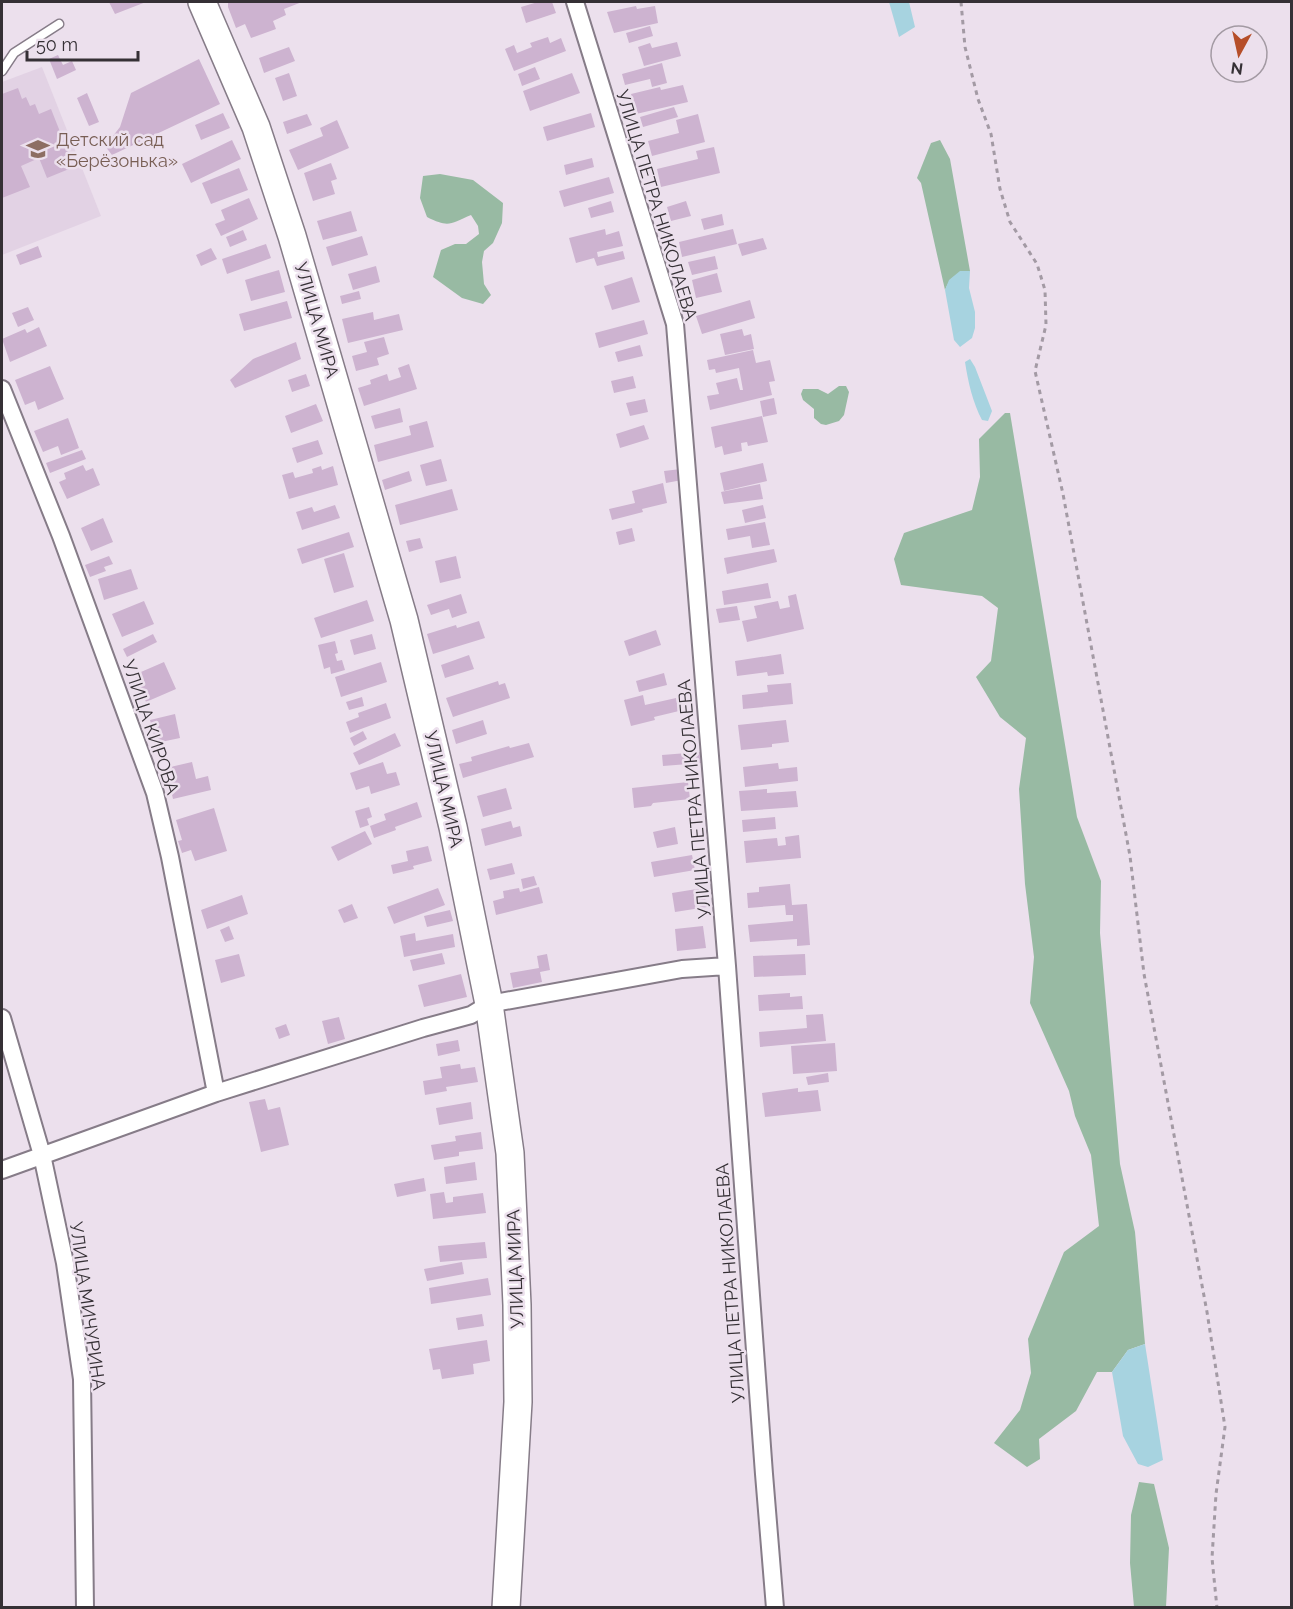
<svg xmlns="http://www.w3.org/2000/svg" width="1293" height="1609" font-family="Raleway,sans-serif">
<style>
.built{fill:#e2d2e4}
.forest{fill:#98baa3}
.water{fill:#a7d3e0}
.building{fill:#cdb3d0}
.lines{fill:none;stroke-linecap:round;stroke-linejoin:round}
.service-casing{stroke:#867c88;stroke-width:11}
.minor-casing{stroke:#867c88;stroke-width:20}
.primary-casing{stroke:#867c88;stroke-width:30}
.path{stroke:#a39aa4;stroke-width:3;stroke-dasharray:4.5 4.5;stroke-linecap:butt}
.service{stroke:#fff;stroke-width:8}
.minor{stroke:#fff;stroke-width:16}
.primary{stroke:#fff;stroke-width:27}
.labels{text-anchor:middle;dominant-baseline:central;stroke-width:5;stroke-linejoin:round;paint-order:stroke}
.education-label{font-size:18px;fill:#785e54;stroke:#ece0ed;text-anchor:start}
.street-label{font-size:18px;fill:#353035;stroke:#ece0ed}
</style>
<rect width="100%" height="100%" fill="#ece0ed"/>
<path class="built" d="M42,67l59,149 -99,39v-173z"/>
<path class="forest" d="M940,140l10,19 20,112c-14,1 -20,7 -25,19l-24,-107 -4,-5 14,-35z
M440,174l33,6 30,23 -1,20 -9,20 -9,8 -2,11 2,22 7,11 -8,9 -21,-6 -29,-21 8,-27 14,-6h11l13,-10 -1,-8 -7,-11c-21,9 -22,13 -44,2l-7,-19 3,-22z
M839,386h7l3,6 -5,23 -5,6 -13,4 -5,-1 -7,-6v-9l-11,-9 -2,-6 2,-5h15l10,5z
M1005,413h5l67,404 24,64 -1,52 20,231 15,68 10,112 -17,6 -16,22h-15l-21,39 -37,28 1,20 -13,8 -33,-24 26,-33 11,-37 -3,-34 36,-87 35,-26 -8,-71 -16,-39 -6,-25 -39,-88 4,-46 -9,-73 -6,-95 7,-51 -26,-21 -24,-40 15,-16 7,-53 -16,-12 -81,-11 -7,-26 10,-26 68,-23 8,-33 -1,-38z
M1139,1482l15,2 15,64 -3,59h-32l-4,-44 1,-48z"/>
<path class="water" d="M889,2h20l6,25 -16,10z
M960,271h10l-1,17 6,24v16l-3,10 -12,9 -6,-7 -9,-50 4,-10z
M970,359l5,8 17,44 -4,10 -6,-1c-9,-17 -14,-38 -17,-58z
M1145,1344l18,116 -15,7 -10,-3 -15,-28 -11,-64 16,-22z"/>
<path class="building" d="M109,2h37l-31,12z
M228,2h74l-18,7 2,6 -13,6 3,8 -25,9 -6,-14 -9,4 -8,-21z
M538,2h14l4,11 -30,10 -5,-16z
M636,6l1,3 18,-3 3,17 -44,10 -7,-21z
M650,26l3,10 -24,7 -3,-10z
M548,37l2,6 11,-5 5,13 -52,20 -9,-22 9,-4 3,8 15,-6 -2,-4z
M677,42l4,14 -37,10 -6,-19 12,-4 2,5z
M289,47l6,14 -31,12 -5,-15z
M58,55l5,10 9,-4 4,9 -19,9 -8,-20z
M199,59l21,45 -108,51 -7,-9 15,-19 11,-34z
M662,63l5,20 -15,4 -2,-8 -25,6 -3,-11z
M535,67l5,12 -18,7 -4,-12z
M289,73l8,23 -14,5 -8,-23z
M572,73l8,20 -50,18 -7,-20z
M683,85l5,17 -52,12 -5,-20 29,-7 1,3z
M18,88l4,11 4,-2 4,9 5,-2 4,10 12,-5 23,58 -27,11 -8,-20 -18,8 9,21 -28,11v-104z
M87,93l12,29 -10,4 -12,-28z
M674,107l4,10 -35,10 -3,-10z
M223,113l7,15 -29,12 -6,-15z
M591,113l4,14 -48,14 -4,-14z
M307,114l5,11 -25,9 -4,-12z
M698,114l7,28 -53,14 -4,-15 31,-8 -3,-13z
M337,120l12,28 -51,22 -9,-20 34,-14 -3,-8z
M232,140l9,19 -50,24 -9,-19z
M714,147l6,26 -59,14 -4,-18 41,-10 -2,-8z
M592,158l2,9 -28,8 -2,-10z
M331,163l6,16 -6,2 4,13 -22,7 -9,-28z
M239,168l9,22 -37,14 -9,-21z
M609,177l5,16 -50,14 -5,-16z
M249,198l9,21 -37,17 -6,-12 10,-4 -4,-10z
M611,201l3,11 -23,6 -3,-10z
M686,201l5,15 -20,5 -4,-14z
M351,211l6,20 -34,9 -6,-19z
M722,214l2,11 -20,5 -3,-11z
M605,229l1,6 13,-4 4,15 -26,6 1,5 25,-6 2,8 -28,7 -3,-8 -18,5 -7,-25z
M733,229l4,15 -55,13 -3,-15z
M243,230l4,10 -17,7 -4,-10z
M362,236l6,19 -36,11 -6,-19z
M763,238l4,11 -25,7 -4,-12z
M266,244l5,14 -44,16 -5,-15z
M38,246l4,11 -22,8 -4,-10z
M211,248l6,11 -16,7 -5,-11z
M715,256l3,13 -26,6 -4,-13z
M376,266l4,16 -27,8 -5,-16z
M279,270l6,22 -34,9 -6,-21z
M717,273l5,19 -26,6 -4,-18z
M632,277l8,25 -28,8 -8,-24z
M359,291l2,8 -19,5 -2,-8z
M750,300l5,18 -53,16 -6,-18z
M287,301l5,17 -48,13 -5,-17z
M28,307l6,13 -16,7 -6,-14z
M373,312l1,8 25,-6 4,16 -55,13 -6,-24z
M644,320l4,14 -49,14 -4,-15z
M39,327l8,19 -37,16 -8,-23 23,-10 2,4z
M742,329l2,7 7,-2 3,15 -29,6 -5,-21z
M384,337l5,17 -12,4 2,7 -23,6 -4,-15 15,-4 -3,-10z
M296,342l5,17 -66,29 -5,-8 23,-21z
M640,345l3,11 -25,6 -3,-10z
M753,350l3,13 14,-3 5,21 -6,1 3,13 -62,15 -3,-14 12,-2 -3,-11 21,-5 3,12h3l-4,-22 -23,5 -1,-4 -6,1 -2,-10z
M409,364l8,25 -53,17 -6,-18 13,-4 -1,-4 17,-6 2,7 12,-4 -3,-9z
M50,366l14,33 -26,11 -3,-9 -10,4 -10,-25z
M306,374l4,12 -18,6 -4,-12z
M633,376l3,12 -22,5 -3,-12z
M774,398l3,16 -14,3 -3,-16z
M645,399l3,13 -18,4 -4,-13z
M316,404l7,17 -32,12 -6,-17z
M400,408l3,14 -28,7 -4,-13z
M762,416l6,26 -20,4 -1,-4 -6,1 1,8 -18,4 -2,-9 -7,2 -4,-21z
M68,418l11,30 -18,7 -3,-9 -15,6 -9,-21z
M427,421l7,26 -56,15 -4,-17 37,-10 -2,-9z
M644,425l5,14 -29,9 -4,-14z
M318,440l5,14 -26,9 -5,-15z
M82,450l4,9 -36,14 -4,-10z
M441,459l6,22 -21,5 -6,-21z
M763,463l4,18 -43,10 -4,-18z
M83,465l3,6 7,-3 7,17 -33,14 -8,-17 7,-3 -2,-6z
M321,466l1,4 11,-4 5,19 -49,14 -7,-24 11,-3 2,6 18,-5 -1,-4z
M681,469l1,11 -16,3 -2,-12z
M409,471l3,10 -27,9 -3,-10z
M663,483l4,20 -25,6 1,3 -31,8 -3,-11 26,-6 -3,-12z
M760,484l3,15 -39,5 -3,-12z
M452,489l6,21 -58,15 -5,-20z
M335,505l5,13 -38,12 -6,-18 16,-5 2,5z
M763,505l3,13 -21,5 -3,-13z
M103,518l10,24 -22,9 -10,-23z
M765,522l5,23 -18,3 -2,-12 -22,4 -2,-11z
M632,528l3,13 -16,4 -3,-13z
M349,532l5,15 -52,17 -5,-15z
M420,538l3,10 -14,4 -3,-11z
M774,549l3,13 -50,12 -3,-16z
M344,553l10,34 -20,6 -10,-34z
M109,556l4,8 -9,3 2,4 -16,6 -5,-12z
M456,556l5,22 -21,5 -5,-22z
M131,569l7,20 -34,11 -6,-21z
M768,583l3,15 -47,7 -2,-14z
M461,594l6,19 -15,5 -3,-9 -18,6 -4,-10z
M796,594l8,35 -57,13 -5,-21 15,-3 -3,-12 24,-5 2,8 10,-2 -2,-11z
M367,600l7,21 -53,17 -7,-20z
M144,601l10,23 -32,13 -10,-23z
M737,606l3,14 -21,3 -3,-14z
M479,621l6,17 -52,16 -6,-20 29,-9 1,3z
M656,630l5,15 -32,11 -5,-15z
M153,634l4,8 -30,15 -4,-8z
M372,634l4,15 -22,6 -4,-15z
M335,641l3,12 -3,1 2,7 5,-1 3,10 -14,4 -1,-7 -6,2 -6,-24z
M781,654l3,20 -16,2 -1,-4 -30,4 -2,-15z
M469,655l5,14 -29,9 -4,-13z
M164,662l12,27 -30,13 -12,-27z
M381,662l6,20 -46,15 -6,-20z
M664,673l3,12 -28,7 -3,-11z
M498,681l1,4 6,-2 5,15 -57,19 -7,-19z
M791,683l2,21 -50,5 -1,-14 26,-3 -1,-7z
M643,695l2,10 31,-7 3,13 -25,6 1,3 -24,6 -7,-26z
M362,697l2,9 -15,4 -3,-8z
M386,703l5,15 -41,15 -4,-11 13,-5 -1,-4z
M175,714l5,24 -24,5 -6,-23z
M483,720l4,14 -31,10 -4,-14z
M786,720l3,22 -17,2v3l-31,3 -3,-25z
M363,731l4,8 -13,7 -4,-8z
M395,733l6,13 -42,19 -6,-12z
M529,743l5,14 -71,21 -4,-14 13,-3 -1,-4 38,-11 1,2z
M700,752l1,11 -38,3 -1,-11z
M192,762l4,17 12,-3 3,14 -38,9 -7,-31z
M383,762l4,12 9,-2 4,13 -29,9 -2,-8 -13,4 -6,-17z
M778,763l1,6 18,-2 1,14 -53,6 -2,-20z
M688,782l2,17 -37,4 -2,3 -17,2 -2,-20z
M506,788l6,21 -29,8 -6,-21z
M767,789v4l29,-2 2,16 -57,4 -2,-20z
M417,802l5,15 -27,10 1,3 -22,8 -4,-12 16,-6 -2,-6z
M369,807l3,10 -5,2 2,6 -9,3 -5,-17z
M214,808l13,43 -32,10 -4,-11 -9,3 -4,-12 4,-1 -6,-20z
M775,817l1,12 -33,3 -1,-12z
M511,821l2,7 7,-2 2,10 -37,10 -4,-17z
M675,827l3,17 -21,4 -4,-16z
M365,831l7,13 -34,17 -7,-14z
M799,835l2,23 -55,5 -2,-22 33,-3 1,8 8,-1 -1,-8z
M428,846l4,15 -19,5 1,3 -21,5 -2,-9 17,-4 -2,-10z
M692,855l3,15 -41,7 -3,-15z
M512,863l3,11 -25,6 -3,-11z
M534,876l3,9 -14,4 -2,-10z
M790,884l2,21 15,-1 3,41 -13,1v-7l-47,3 -2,-17 45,-4v-6h-7l-1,-10 -37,3 -1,-15 12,-1v-5z
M539,887l4,16 -47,12 -3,-14 11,-3 -1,-7 16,-3 1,4z
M438,888l7,17 -51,19 -7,-17z
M703,888l4,19 -32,5 -3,-19z
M242,895l6,19 -41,15 -6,-19z
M352,904l6,14 -14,5 -6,-13z
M450,910l3,11 -26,6 -3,-11z
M229,926l5,13 -9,3 -5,-12z
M703,926l3,22 -29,3 -2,-22z
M415,933l1,8 37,-7 2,13 -51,10 -4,-21z
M442,953l3,11 -32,7 -3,-11z
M239,954l6,22 -24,7 -6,-23z
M547,954l3,16 -10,2 2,10 -29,6 -3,-15 29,-5 -2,-12z
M805,954l1,21 -52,2 -1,-21z
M461,974l6,23 -43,10 -6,-22z
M790,993v4l12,-1 1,13 -44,2 -1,-16z
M823,1014l3,27 -66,6 -1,-15 48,-4 -1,-13z
M339,1017l6,22 -17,5 -6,-23z
M286,1024l4,11 -11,4 -4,-11z
M458,1040l2,11 -22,5 -2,-12z
M835,1043l2,28 -44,3 -2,-28z
M460,1064l1,5 14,-2 3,15 -32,5 1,4 -22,4 -2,-14 19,-3 -2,-11z
M828,1073l1,9 -21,3 -2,-8z
M798,1088v4l20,-2 3,21 -56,6 -3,-24z
M265,1099l3,11 12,-3 9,38 -28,7 -12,-50z
M471,1102l2,17 -34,6 -3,-17z
M481,1132l2,17 -24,3v4l-25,4 -3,-15 25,-4 -1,-5z
M475,1162l2,18 -31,4 -2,-17z
M424,1178l2,13 -29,6 -3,-13z
M444,1192l2,11 7,-1v-5l30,-4 3,20 -53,6 -3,-25z
M485,1242l2,16 -47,4 -2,-16z
M462,1262l2,12 -37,7 -3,-12z
M488,1278l3,17 -60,9 -2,-16z
M482,1314l2,12 -26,4 -2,-12z
M487,1340l3,21 -17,3 1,10 -32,5 -2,-10 -7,1 -4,-21z"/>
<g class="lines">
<g class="service-casing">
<path id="service" d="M2,71l12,-18 45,-29"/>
</g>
<g class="minor-casing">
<path id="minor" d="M575,2l100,322 52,642 37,508 11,134
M2,389l59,147 94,257 15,64 46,236
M2,1018l40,137 23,108 17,116 3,229
M2,1170l214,-77 207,-65 48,-13 18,-11 193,-35 45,-3"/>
</g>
<g class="primary-casing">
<path id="primary" d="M202,2l54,125 36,109 112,384 49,207 36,177 21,149 7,152 1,97 -12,206"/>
</g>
<path class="path" d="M961,2l4,45 13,52 13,35 9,55 10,33 27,42 8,26 1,35 -11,46 28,123 67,362 14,118 63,338 18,115 -9,67 -4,64 5,50"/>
<use href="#service" class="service"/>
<use href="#minor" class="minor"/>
<use href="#primary" class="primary"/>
</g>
<defs>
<g id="school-bare" transform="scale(1.8)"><path d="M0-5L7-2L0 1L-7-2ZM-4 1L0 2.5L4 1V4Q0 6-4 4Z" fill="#8d6e63" stroke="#ece0ed" stroke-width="2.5" paint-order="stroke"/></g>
</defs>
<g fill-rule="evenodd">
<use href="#school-bare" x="38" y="149"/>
</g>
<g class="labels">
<g class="education-label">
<text x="56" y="139">Детский сад<tspan x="56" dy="21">«Берёзонька»</tspan></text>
</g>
<g class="street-label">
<text transform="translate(657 205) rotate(73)">УЛИЦА ПЕТРА НИКОЛАЕВА</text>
<text transform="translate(317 320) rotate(74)">УЛИЦА МИРА</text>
<text transform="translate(151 727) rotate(71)">УЛИЦА КИРОВА</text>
<text transform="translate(444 789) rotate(77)">УЛИЦА МИРА</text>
<text transform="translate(694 799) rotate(-95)">УЛИЦА ПЕТРА НИКОЛАЕВА</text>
<text transform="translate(515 1269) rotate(-92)">УЛИЦА МИРА</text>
<text transform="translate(730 1283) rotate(-94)">УЛИЦА ПЕТРА НИКОЛАЕВА</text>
<text transform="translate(88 1306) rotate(82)">УЛИЦА МИЧУРИНА</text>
</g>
</g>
<rect width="1293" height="1609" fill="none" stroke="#353035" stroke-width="6"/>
<g transform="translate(1239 54) rotate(188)"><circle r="28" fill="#ece0ed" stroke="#a39aa3" stroke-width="1.5"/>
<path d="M0-4.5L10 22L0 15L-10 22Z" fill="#b64e29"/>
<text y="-9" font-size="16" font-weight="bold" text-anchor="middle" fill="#353035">N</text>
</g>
<path d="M27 51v9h111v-9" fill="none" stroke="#353035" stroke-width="3"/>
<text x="36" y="51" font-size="18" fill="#353035" stroke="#ece0ed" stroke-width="4.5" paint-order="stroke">50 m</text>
</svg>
